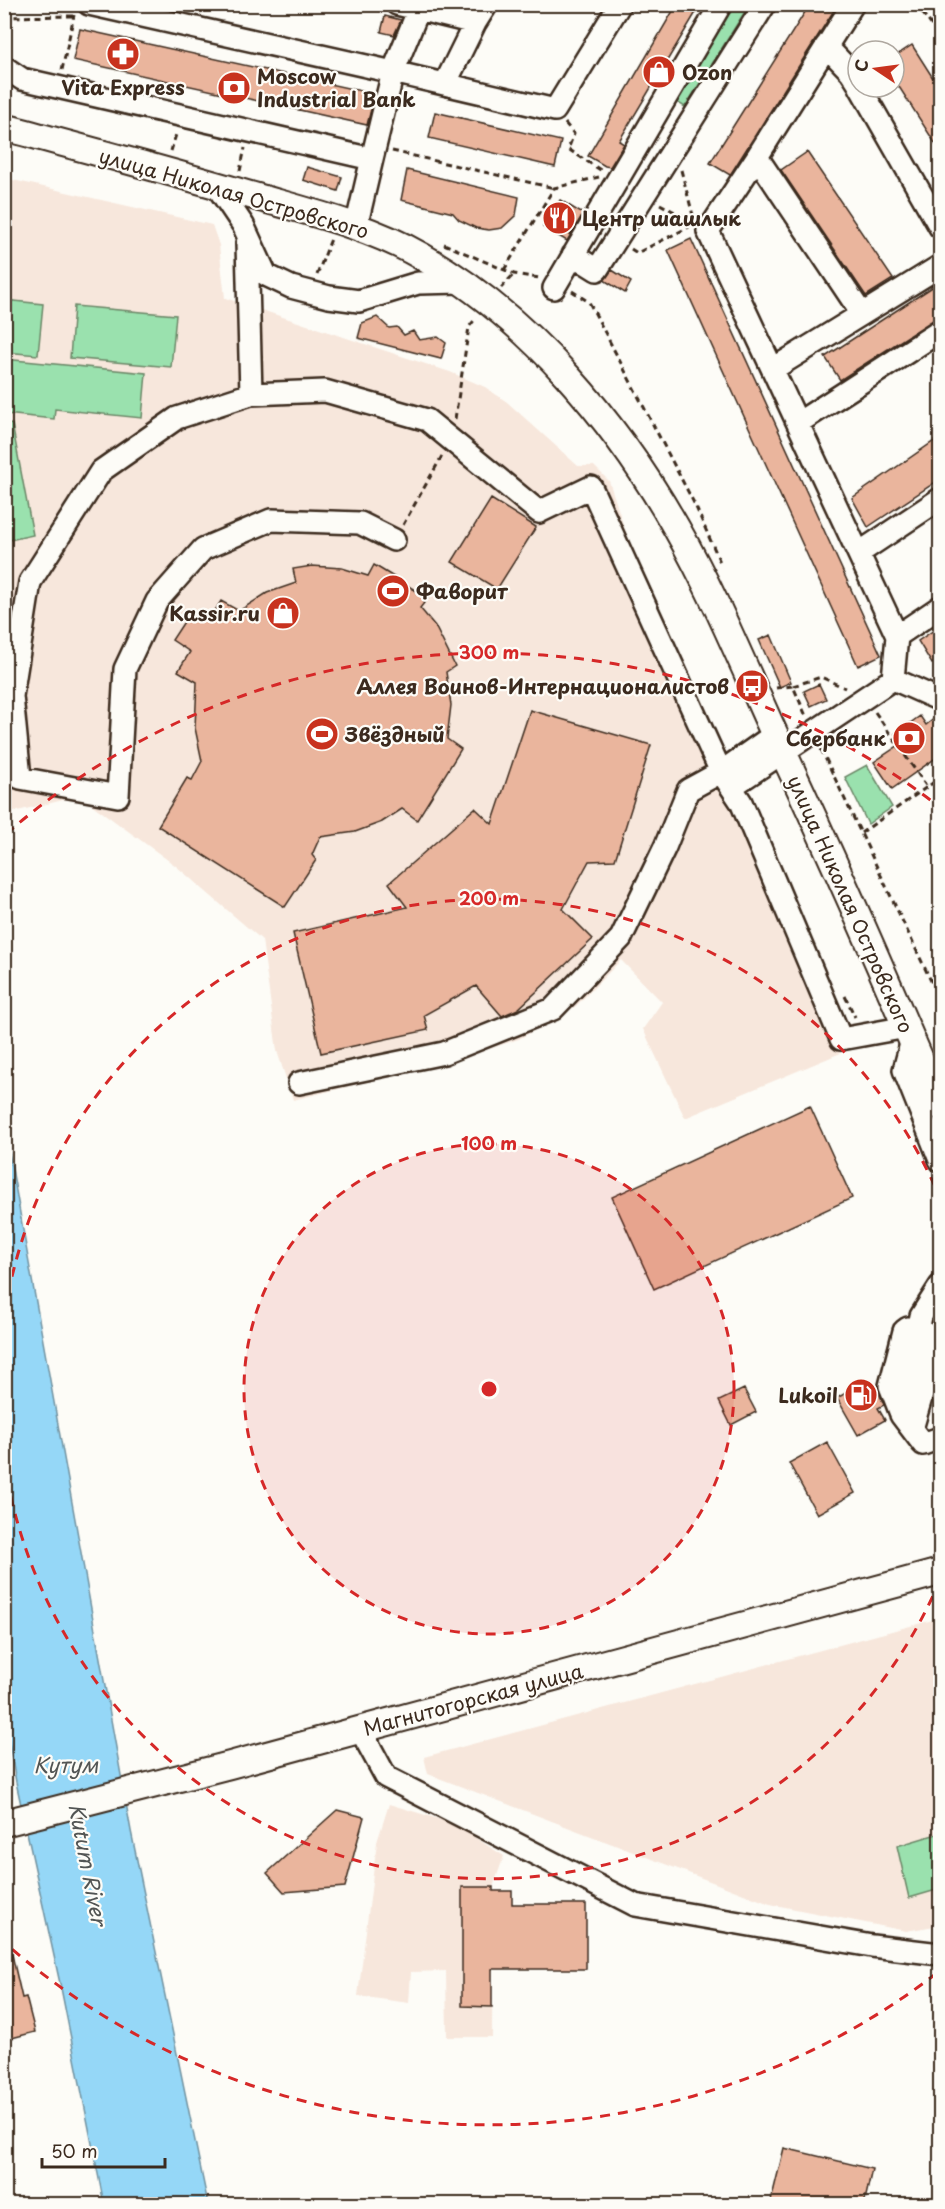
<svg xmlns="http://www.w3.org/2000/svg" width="945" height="2209" font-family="'Playpen Sans',sans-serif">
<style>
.built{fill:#f7e7dc}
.green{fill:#9ae1ae;stroke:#6a8666;stroke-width:1.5}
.water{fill:#95d7f7;stroke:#7192a0;stroke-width:1.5}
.building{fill:#eab59d;stroke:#3b2a1e;stroke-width:1.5}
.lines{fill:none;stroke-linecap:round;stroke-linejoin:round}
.minor-casing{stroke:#3b2a1e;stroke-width:26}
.major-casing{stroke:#3b2a1e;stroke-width:30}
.path{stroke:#3b2a1e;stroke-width:3;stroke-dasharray:6 4.5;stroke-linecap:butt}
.minor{stroke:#fdfcf7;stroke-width:21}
.major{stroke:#fdfcf7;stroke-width:26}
.ring{fill:none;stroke:#d62828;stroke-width:3;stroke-dasharray:10 8}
.labels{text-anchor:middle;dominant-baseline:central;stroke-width:4.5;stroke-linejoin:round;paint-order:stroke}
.poi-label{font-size:20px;font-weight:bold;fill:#3b2a1e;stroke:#fdfcf7;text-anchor:start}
.street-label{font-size:20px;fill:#3b2a1e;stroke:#fdfcf7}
.water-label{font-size:21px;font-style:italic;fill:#525554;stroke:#fdfcf7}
.centre{fill:#d62828;stroke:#fdfcf7;stroke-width:3}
.ring-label{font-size:18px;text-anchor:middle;font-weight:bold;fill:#d62828;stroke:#fdfcf7;stroke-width:4.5;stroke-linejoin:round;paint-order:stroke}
</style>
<rect width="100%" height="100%" fill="#fdfcf7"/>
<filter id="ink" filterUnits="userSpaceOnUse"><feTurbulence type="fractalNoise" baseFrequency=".0167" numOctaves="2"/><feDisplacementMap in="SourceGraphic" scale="12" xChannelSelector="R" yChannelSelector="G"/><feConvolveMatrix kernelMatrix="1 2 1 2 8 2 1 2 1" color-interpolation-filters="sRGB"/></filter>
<g filter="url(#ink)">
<path class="built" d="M4,178l208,47 7,20 6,53 225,74 35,15 22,15 71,64h16l15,15 42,129 204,437 -170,71 -42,-89 19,-27 -41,-42 -45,46 -57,33 -75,24 -151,37 -16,-49 -15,-111 -86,-74 -96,-70 -71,17 -5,-26z
M940,1618v307l-34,6 -136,-27 -342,-130 -4,-17z
M389,1804l63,19 52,33 -11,31 -1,150h-45l-1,-66 -35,1 -2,31 -51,-7 19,-154z"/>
<path class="green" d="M729,5h20l-64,102 -15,-9z
M4,300l39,4 -5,51 -33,-3z
M74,306l102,9 -5,52 -101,-9z
M4,359l142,14 -4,45 -87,-9 -1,10 -49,-5z
M12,424l21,111 -28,6v-116z
M867,765l25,42 -24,17 -23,-47z
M940,1833v56l-31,9 -12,-52z"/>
<path class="water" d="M4,1124l127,707 77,373h-104l-43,-216 -45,-206 -12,-68z"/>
<path class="building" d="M677,4h24l-82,137 5,3 -14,23 -5,-1 -17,-10z
M810,4h28l-108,171 -20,-12z
M385,16l16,4 -7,15 -13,-3z
M80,29l295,65 -8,31 -294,-65z
M912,45l28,44v62l-46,-72v-22z
M435,112l126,29 -6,26 -126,-29z
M807,152l86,127 -27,17 -85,-126z
M307,167l35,10 -4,14 -35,-11z
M407,170l112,27 -3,18 -14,13 -13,2 -13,-2 -17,-8 -6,-7 -52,-13z
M560,200l23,14 -16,27 -24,-14z
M691,239l190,416 -23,11 -190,-416z
M612,270l19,12 -6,11 -21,-13z
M940,282v36l-7,2 -93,60 -15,-23z
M377,317l12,11 8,-1 7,8 9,-4 6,9 19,-3 8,6 -5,16 -83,-21 4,-15z
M940,437v42l-72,48 -16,-29z
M491,499l45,28 -39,62 -45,-27z
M374,565l54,33 -8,10 15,18 20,40 -9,6 5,33 -4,34 14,10 -44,71 -15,-11 -20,13 -27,10 -35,5 -8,18 4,5 -31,47 -127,-81 29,-48 5,2 10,-19 -7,-33 2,-46 -19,-11 12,-19 -18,-12 19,-29 17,11 13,-21 18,10 28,-18 29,-10 -3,-14 19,-3 30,2 26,8z
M940,626v33l-8,5 -14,-23z
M771,635l20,47 -11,5 -21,-47z
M819,684l7,15 -15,7 -7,-15z
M530,710l121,35 -36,115 -26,1 -26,48 30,30 -75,70 -16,7 -26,-30 -52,29 4,15 -107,23 -28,-120 114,-26 -18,-24 86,-75 17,16z
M940,714v41l-48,34 -18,-27 28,-19 -7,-9 25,-18 6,9z
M810,1106l42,92 -198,91 -42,-92z
M863,1383l6,12 9,-5 6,15 -6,3 7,12 -27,15 -21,-37z
M744,1389l12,23 -25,13 -12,-24z
M827,1442l28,51 -38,21 -28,-51z
M337,1810l27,7 -19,70 -61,5 -17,-19z
M462,1887h31v4h19v13h74v65h-94v38l-30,-1z
M10,1946l12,52 4,-1 9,35 -31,8v-93z
M784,2148l88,21 -8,36h-94z"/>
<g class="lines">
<g class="minor-casing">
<path id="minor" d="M89,4l304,68 28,-68
M397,4l78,19 12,-19
M826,46l25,26 7,11
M4,67l18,12 350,80 -16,68
M445,84l30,-61
M860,87l80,140
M757,157l105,157
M372,159l21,-87 162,38 65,-106
M216,185l27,40 23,50 25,12 38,10 30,4 59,-18 44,-1
M247,243l4,151
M573,255l24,15 168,-266
M554,288l167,-284
M773,369l167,-103
M798,423l142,-92
M394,540l-34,-17 -89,-3 -68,29 -46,52 -32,68 -7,127 -98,-18 -8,-82 18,-114 71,-111 76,-53 74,-24 74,-3 102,29 112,92 52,-25 130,285 20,30 100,237 66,-12
M859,553l81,-54
M897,636l43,-29
M893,679l47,21
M731,787l162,-108 4,-43 -189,-405 49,-74 96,-153
M912,1040l-8,30 36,90
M299,1083l145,-30 109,-44 68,-71 44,-91 23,-57 33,-18 54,-38
M940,1286l-19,30 -20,99 22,29 17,-6
M901,1414l-11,-28 14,-55 4,-3
M912,1429l17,-59 -6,-39
M360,1729l26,48 249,128 237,41 68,8"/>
</g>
<g class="major-casing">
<path id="major" d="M4,127c85,23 169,45 253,70 56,16 114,30 164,59 108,61 196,167 256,273 37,65 66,136 97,204 58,123 113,248 166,373
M4,1823l226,-58 710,-193"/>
</g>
<path class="path" d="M916,4l24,33
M4,17l70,-1
M62,70l12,-55
M565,123l9,11 -6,15 34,22
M171,151l6,-20
M392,151l162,37
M681,170l13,49
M240,171l5,-23
M660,204l33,18
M444,244l70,30 25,4
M631,249l6,4 52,-26
M504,270l50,-82 45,-11
M317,275l14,-36
M501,288l13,-14
M572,291l17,11 106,203 25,57
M455,419l14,-92 7,-9
M403,525l39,-69
M793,686l28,-9 24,11
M776,688l17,-2 13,30
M875,712l52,75
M821,749l119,251
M861,833l79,-55
M845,996l10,21"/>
<use href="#minor" class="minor"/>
<use href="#major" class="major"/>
</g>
</g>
<circle cx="489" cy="1389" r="245" fill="#d62828" fill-opacity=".12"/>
<g class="ring">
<circle cx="489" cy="1389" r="245"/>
<path d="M940 1580A490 490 0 0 1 5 1466M5 1312A490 490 0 0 1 940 1198"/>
<path d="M937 1973A736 736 0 0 1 6 1944M6 834A736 736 0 0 1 937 805"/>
</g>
<defs>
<g id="pharmacy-disc" transform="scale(1.725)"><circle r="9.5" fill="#c8321e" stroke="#fdfcf7"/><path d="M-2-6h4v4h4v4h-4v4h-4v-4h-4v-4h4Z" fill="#fff"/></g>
<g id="shop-disc" transform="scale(1.725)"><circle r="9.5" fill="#c8321e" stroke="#fdfcf7"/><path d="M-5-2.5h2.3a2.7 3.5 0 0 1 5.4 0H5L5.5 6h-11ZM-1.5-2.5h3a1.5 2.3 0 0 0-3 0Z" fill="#fff"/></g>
<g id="bank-disc" transform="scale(1.725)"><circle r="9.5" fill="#c8321e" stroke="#fdfcf7"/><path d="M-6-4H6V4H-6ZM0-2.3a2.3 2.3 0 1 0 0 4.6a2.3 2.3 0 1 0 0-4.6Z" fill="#fff"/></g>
<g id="restaurant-disc" transform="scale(1.725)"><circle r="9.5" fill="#c8321e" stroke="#fdfcf7"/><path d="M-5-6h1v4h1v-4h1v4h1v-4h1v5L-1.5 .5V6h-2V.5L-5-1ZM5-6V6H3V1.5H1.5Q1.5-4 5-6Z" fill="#fff"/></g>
<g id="stadium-disc" transform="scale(1.725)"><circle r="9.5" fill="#c8321e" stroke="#fdfcf7"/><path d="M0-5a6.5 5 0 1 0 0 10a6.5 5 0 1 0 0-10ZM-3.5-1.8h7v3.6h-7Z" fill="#fff"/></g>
<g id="bus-disc" transform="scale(1.725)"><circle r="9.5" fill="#c8321e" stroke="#fdfcf7"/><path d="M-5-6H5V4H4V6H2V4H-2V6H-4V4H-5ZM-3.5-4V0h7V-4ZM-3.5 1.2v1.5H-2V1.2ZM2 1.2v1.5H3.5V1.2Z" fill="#fff"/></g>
<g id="fuel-disc" transform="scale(1.725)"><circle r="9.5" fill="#c8321e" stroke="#fdfcf7"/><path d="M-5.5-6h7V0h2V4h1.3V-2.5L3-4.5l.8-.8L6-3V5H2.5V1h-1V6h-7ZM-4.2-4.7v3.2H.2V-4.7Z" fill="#fff"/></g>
</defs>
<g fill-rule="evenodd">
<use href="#pharmacy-disc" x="123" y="54"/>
<use href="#shop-disc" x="659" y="72"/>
<use href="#bank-disc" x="234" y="88"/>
<use href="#restaurant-disc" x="559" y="218"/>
<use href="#stadium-disc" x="393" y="591"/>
<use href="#shop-disc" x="283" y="613"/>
<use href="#bus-disc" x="752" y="686"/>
<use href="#stadium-disc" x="322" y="734"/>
<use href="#bank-disc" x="909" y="738"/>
<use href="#fuel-disc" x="861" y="1395"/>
</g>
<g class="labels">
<g class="poi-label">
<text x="682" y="72">Ozon</text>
<text x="257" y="76">Moscow<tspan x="257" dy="23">Industrial Bank</tspan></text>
<text x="123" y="87" text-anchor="middle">Vita Express</text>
<text x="582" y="218">Центр шашлык</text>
<text x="416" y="591">Фаворит</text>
<text x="260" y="613" text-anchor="end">Kassir.ru</text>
<text x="729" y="686" text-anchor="end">Аллея Воинов-Интернационалистов</text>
<text x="345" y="734">Звёздный</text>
<text x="886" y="738" text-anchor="end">Сбербанк</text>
<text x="838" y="1395" text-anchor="end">Lukoil</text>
</g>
<g class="street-label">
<text transform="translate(234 193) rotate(16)">улица Николая Островского</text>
<text transform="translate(851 904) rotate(66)">улица Николая Островского</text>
<text transform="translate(473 1699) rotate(-15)">Магнитогорская улица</text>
</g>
<g class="water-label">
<text x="66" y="1764">Кутум</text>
<text transform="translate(89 1864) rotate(79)">Kutum River</text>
</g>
</g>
<circle cx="489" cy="1389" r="9" class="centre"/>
<g class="ring-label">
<text x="489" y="659">300 m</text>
<text x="489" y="905">200 m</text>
<text x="489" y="1150">100 m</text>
</g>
<rect width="945" height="2209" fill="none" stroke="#fdfcf7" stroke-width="24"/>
<rect x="12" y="12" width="921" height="2185" fill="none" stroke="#3b2a1e" stroke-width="2" filter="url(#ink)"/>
<g transform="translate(876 69) rotate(283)"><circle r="28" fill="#fdfcf7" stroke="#afa8a0" stroke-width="1.5"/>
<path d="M0-4.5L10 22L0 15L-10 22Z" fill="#c8321e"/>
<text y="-9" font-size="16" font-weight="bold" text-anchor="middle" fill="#3b2a1e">С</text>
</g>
<path d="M42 2158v9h123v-9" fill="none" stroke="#3b2a1e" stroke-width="3"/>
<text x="51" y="2158" font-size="18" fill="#3b2a1e" stroke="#fdfcf7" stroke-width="4.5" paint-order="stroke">50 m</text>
</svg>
